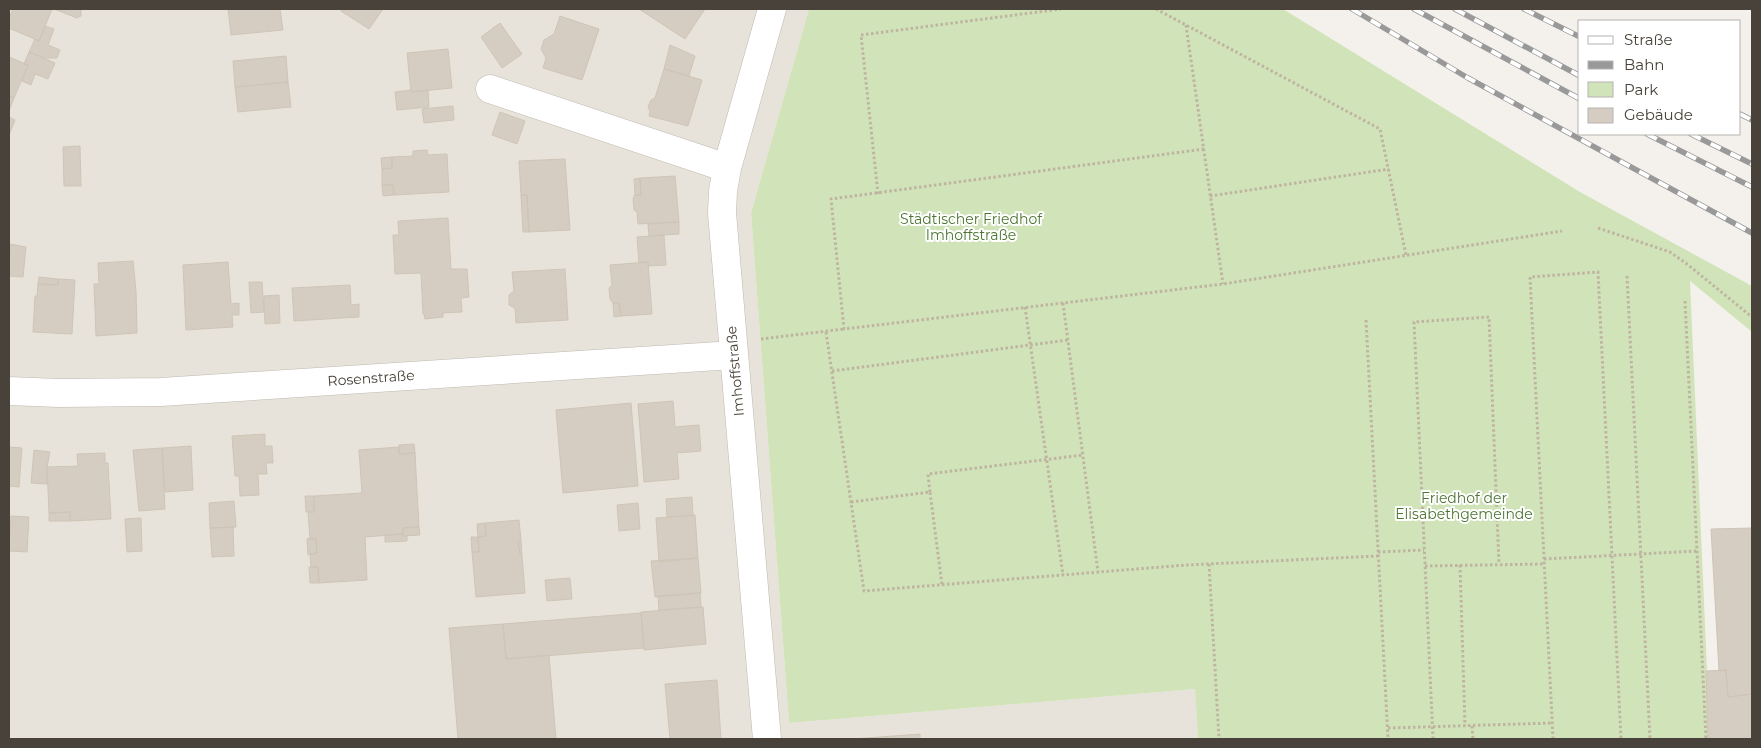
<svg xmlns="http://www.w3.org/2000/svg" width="1761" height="748" font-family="Montserrat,sans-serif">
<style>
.residential{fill:#e7e3da}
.green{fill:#d1e4b9}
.building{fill:#d5cdc2;stroke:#cfc5b6}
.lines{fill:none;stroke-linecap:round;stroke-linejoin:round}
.minor-casing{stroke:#bfb9af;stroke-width:29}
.path{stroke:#bfb4a1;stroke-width:3;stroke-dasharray:2.5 2.5;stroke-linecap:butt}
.minor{stroke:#fff;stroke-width:28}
.rail-casing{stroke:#999;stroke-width:5.5}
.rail{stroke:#fff;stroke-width:4;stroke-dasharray:11;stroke-linecap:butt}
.labels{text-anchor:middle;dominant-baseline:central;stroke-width:4;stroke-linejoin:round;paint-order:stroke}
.park-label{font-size:14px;fill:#4c7532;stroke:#fff}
.street-label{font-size:14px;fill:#48423a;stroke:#fff}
</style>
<rect width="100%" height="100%" fill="#f4f1ec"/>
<path class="residential" d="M9,9h800l-58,204 38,510 406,-34 3,50h-1189z"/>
<path class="green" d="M809,9h474l297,183 172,94v46l-62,-51 20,458h-512l-3,-50 -406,34 -38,-510z"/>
<path class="building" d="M13,9h39l-13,32 -30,-13v-10z
M54,9h27v7l-4,2z
M228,9h52l3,21 -52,5z
M342,9h41l-14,20 -28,-18z
M639,9h66l-20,30z
M560,16l39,13 -17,51 -39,-12 3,-10 -5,-9 3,-9 10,-6z
M500,23l22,31 -20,14 -21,-31z
M45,26l9,3 -6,16 12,5 -3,8h-13l-15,-6 6,-13 4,2z
M670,45l25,11 -6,20 -25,-7z
M448,49l4,39 -41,4 -4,-39z
M29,52l26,11 -7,16 -13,-5 -4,11 -9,-4 6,-16 -4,-1z
M286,56l2,26 -53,5 -2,-26z
M9,57l19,8 -14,33 -5,-2z
M664,69l38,11 -14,46 -39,-10 1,-5 -2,-4 3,-7 4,-2z
M288,82l3,25 -53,5 -3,-25z
M411,90v2l17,-2 1,17 -32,3 -2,-18z
M9,96l5,2 -5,13z
M453,106l1,14 -30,3 -2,-14z
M500,112l25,9 -8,23 -25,-9z
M9,117l6,3 -6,15z
M80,146l1,40h-17l-1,-39z
M427,150l1,5 19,-1 2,38 -55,3 -1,-10h-11v-16l10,-1v-11l21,-1v-5z
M392,157v11l-10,1 -1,-11z
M565,159l5,71 -41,2 -2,-37h-6l-2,-34z
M675,176l4,46 -41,2 -1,-12 -3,-2 -1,-12 2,-3h6l-1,-17z
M640,178l1,17h-6l-1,-16z
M382,185h11l1,10 -11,1z
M521,195h6l2,37h-6z
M448,218l3,51h16l2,28 -8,1 1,14 -19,1v4l-18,2 -1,-5h-1l-2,-41 -26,1 -2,-39h6l-1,-14z
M679,222v12l-30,2 -1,-12z
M664,235l2,30 -18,1v-4l-9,1 -2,-26z
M10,244l16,3 -3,30 -14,-1z
M133,261l3,30 1,42 -41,3 -2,-52h5l-1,-21z
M228,262l3,42 8,-1v12h-7l1,12 -47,3 -3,-65z
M648,262l4,52 -31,2 -2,-13h-6l-3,-4 -1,-11 3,-3 -2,-20z
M565,269l3,51 -52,3 -1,-15 -6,-3v-10l5,-4 -2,-19z
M39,277l19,2v6l-20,-1z
M58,279l17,1 -3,54 -39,-2 2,-36h2l1,-12 20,1z
M249,282h13l2,30 -13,1z
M350,285l1,20 8,-1v13l-65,4 -2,-33z
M279,295l1,28 -15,1 -1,-28z
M613,303h6l2,13 -7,1z
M673,401l2,26 24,-2 2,26 -24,2 2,26 -35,3 -6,-78z
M631,403l7,83 -75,7 -7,-83z
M265,434v12h7l1,17h-7l1,11h-9l1,21 -19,1 -1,-20h-4l-3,-40z
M414,444l1,9 -16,1v-9z
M191,446l2,44 -28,2 -3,-44z
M9,447l13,1 -3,39 -10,-1z
M399,447v7l16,-1 4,74 -16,1v6l-38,3 2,43 -48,3 -1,-16h-7l-1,-13 7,-1 -1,-14h-6l-2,-27h6v-16l48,-3 -3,-43z
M162,448l3,61 -26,2 -6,-61z
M34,450l16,2 -3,15v17l-16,-1z
M105,453v10h3l3,56 -41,2v-9l-21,1 -2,-46 31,-1 -1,-12z
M305,496h9v16h-8z
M692,497l1,18 -26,2 -1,-18z
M234,501l2,26 -26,1 -1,-25z
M638,503l2,26 -21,2 -2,-26z
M70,512v9h-21v-8z
M695,515l3,43 -39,4 -3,-44z
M11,516l18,1 -2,35 -18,-1z
M141,518l1,33 -15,1 -2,-33z
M519,520l2,20 -3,2 2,12 2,2 3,37 -49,4 -4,-45h7l-1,-15 8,-1 -1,-13z
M485,523l1,13 -8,1 -1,-13z
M233,527l1,29 -22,1 -2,-29z
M419,527l1,8 -17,1v-8z
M1752,528v166l-24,3 -2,-27 -7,1 -8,-142z
M403,534v2h4v5l-22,1v-7z
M471,537h7l1,15h-7z
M310,538l6,1 1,14 -9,2 -1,-16z
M521,540l1,16 -2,-2 -2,-12z
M698,558l3,35 -46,4 -4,-36z
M309,567h9l1,16h-9z
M570,578l2,21 -25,2 -2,-21z
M700,593l1,14 -42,3 -1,-14z
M703,607l3,37 -62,6 -3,-38z
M641,613l3,35 -138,11 -3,-35z
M503,624l3,35 43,-4 7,84h-98l-9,-111z
M1726,670l2,27 24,-3v45h-44l-2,-68z
M717,680l4,59h-51l-5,-55z
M920,734v5h-67z"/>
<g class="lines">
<g class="minor-casing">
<path id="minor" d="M490,89l237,79
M9,391l49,2 103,-1 573,-37
M767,739l-45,-526 1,-22 4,-23 45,-159"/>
</g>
<path class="path" d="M1156,9l224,120 26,126
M1186,25l37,259
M1204,149l-373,50 13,130 379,-45 339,-53
M878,194l-17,-159 200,-26
M1210,196l179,-27
M1598,228l72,24 17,12 65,53
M1627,276l23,463
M1685,301l21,438
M1063,303l35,269
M1025,307l38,268
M1366,320l22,419
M826,332l38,259 322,-26 192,-9
M761,339l83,-10
M832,371l236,-31
M930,492l-2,-18 155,-19
M851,502l79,-10 12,93
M1378,552l46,-2
M1544,559l153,-8
M1209,564l10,175
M1460,565l5,161
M1425,566l119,-2
M1472,726l1,13
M1388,728l165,-5
M1433,739l-19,-417 75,-5 10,247
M1553,739l-23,-462 68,-5 23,467"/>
<use href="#minor" class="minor"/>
<g class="rail-casing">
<path id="rail" d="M1352,9l116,69 284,155
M1414,9l166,90
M1455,9l125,67
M1524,9l56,28
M1740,114l12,6
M1647,134l105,53
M1691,134l61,30"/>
</g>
<use href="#rail" class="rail"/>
</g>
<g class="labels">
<g class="park-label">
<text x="971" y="219">Städtischer Friedhof<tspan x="971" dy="16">Imhoffstraße</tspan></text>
<text x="1464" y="498">Friedhof der<tspan x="1464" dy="16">Elisabethgemeinde</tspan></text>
</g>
<g class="street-label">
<text transform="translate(735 371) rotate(-95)">Imhoffstraße</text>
<text transform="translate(371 378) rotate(-4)">Rosenstraße</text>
</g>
</g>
<rect width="1761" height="748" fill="none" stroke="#48423a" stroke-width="20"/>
<rect x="1578" y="20" width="162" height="115" fill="#ffffff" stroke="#b6b3b0"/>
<rect x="1588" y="36" width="25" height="8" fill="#ffffff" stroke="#b6b3b0"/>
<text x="1624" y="45" font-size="15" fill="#48423a">Straße</text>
<rect x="1588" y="61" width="25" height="8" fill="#999999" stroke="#b6b3b0"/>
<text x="1624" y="70" font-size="15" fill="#48423a">Bahn</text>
<rect x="1588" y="82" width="25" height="15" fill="#d1e4b9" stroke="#b6b3b0"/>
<text x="1624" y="95" font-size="15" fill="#48423a">Park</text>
<rect x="1588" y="108" width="25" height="15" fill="#d5cdc2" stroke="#b6b3b0"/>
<text x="1624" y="120" font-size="15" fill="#48423a">Gebäude</text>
</svg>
